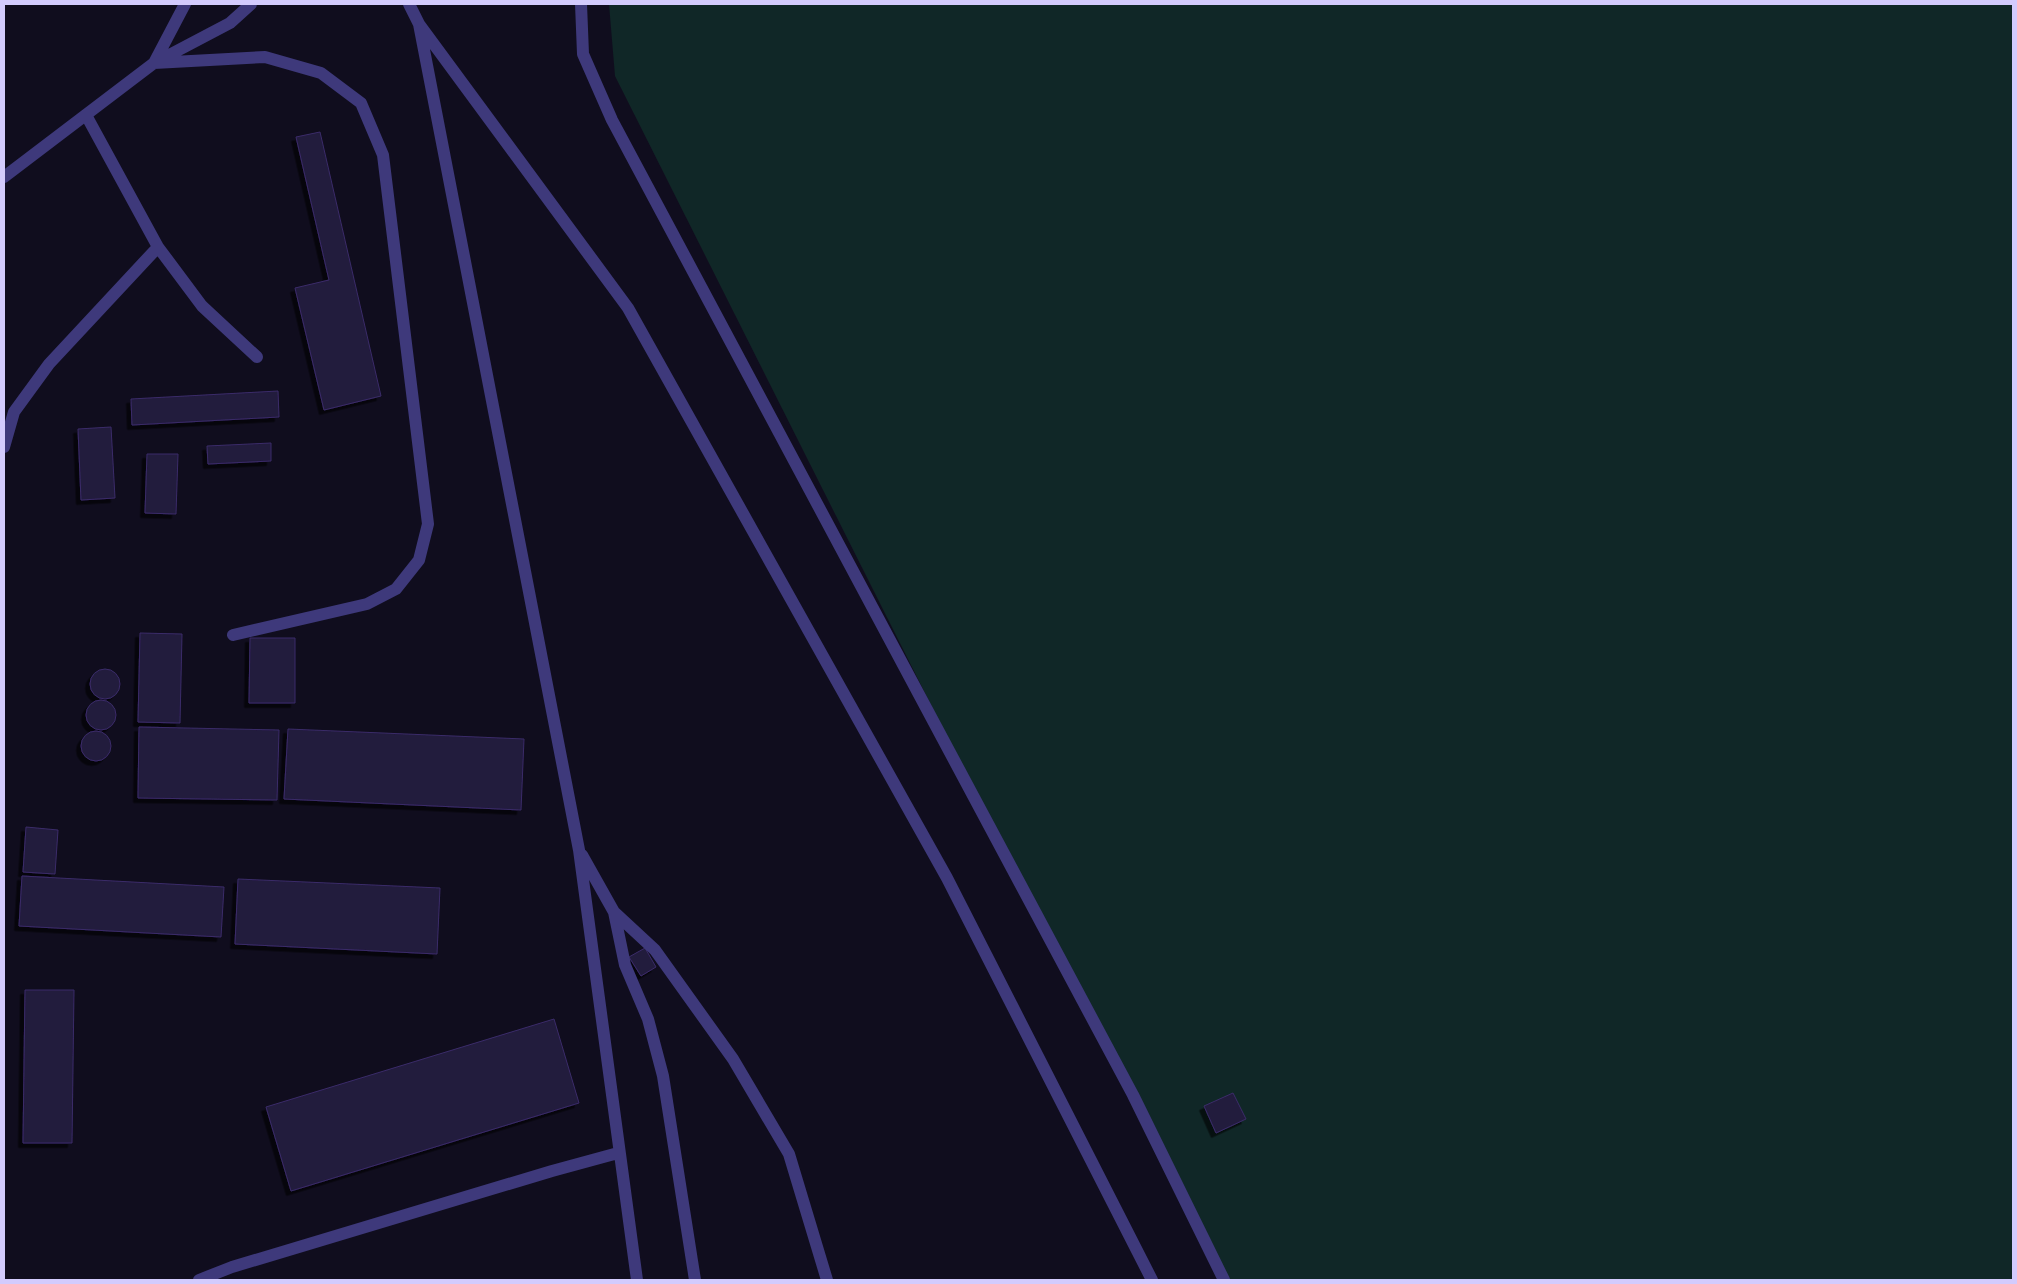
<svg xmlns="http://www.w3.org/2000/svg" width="2017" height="1284" font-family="Helvetica,sans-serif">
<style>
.green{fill:#102727}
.building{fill:#221a3e;stroke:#3b2c69;filter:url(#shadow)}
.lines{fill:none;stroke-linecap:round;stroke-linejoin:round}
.lane{stroke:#3e397b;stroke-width:12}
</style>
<defs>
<filter id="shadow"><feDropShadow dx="-4.5" dy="4.5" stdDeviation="0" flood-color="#0009"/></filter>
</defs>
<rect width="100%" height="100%" fill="#100d1e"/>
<path class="green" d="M609,4h1404v1276h-793l-605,-1204z"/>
<path class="building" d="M320,132l61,264 -57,14 -29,-122 34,-8 -33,-143z
M278,391l1,26 -147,8 -1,-26z
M111,427l4,71 -34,2 -3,-71z
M271,443v18l-63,3 -1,-18z
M147,454h31l-2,60 -31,-1z
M140,633l42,1 -2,89 -42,-1z
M250,638h45v65h-46z
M90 684a15 15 0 1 1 30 0a15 15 0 1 1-30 0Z
M86 715a15 15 0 1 1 30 0a15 15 0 1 1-30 0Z
M139,727l140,3 -2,70 -139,-2z
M288,729l236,10 -3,71 -237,-11z
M81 746a15 15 0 1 1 30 0a15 15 0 1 1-30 0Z
M26,827l32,3 -3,44 -32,-2z
M22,876l202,11 -3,50 -202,-11z
M238,879l202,9 -3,66 -202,-10z
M645,948l11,19 -15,9 -12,-19z
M25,990h49l-2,153h-49z
M554,1019l25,84 -288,88 -25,-84z
M1233,1093l13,26 -30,14 -12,-27z"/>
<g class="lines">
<path class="lane" d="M409,4l10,20 160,826 58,430
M581,4l2,50 29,66 521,975 91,185
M419,24l209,284 319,570 205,402
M154,63l111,-6 56,16 40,30 22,52 45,369 -9,36 -23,29 -29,15 -134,31
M154,63l31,-59
M86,115l72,132 44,59 55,51
M4,177l150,-114 76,-40 21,-19
M4,447l10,-35 35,-48 109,-117
M582,855l32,57 41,38 78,109 56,95 38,126
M614,912l11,53 23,54 15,57 32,204
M199,1280l33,-13 320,-96 66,-18"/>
</g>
<rect width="2017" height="1284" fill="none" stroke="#d3cbfd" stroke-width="10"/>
</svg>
